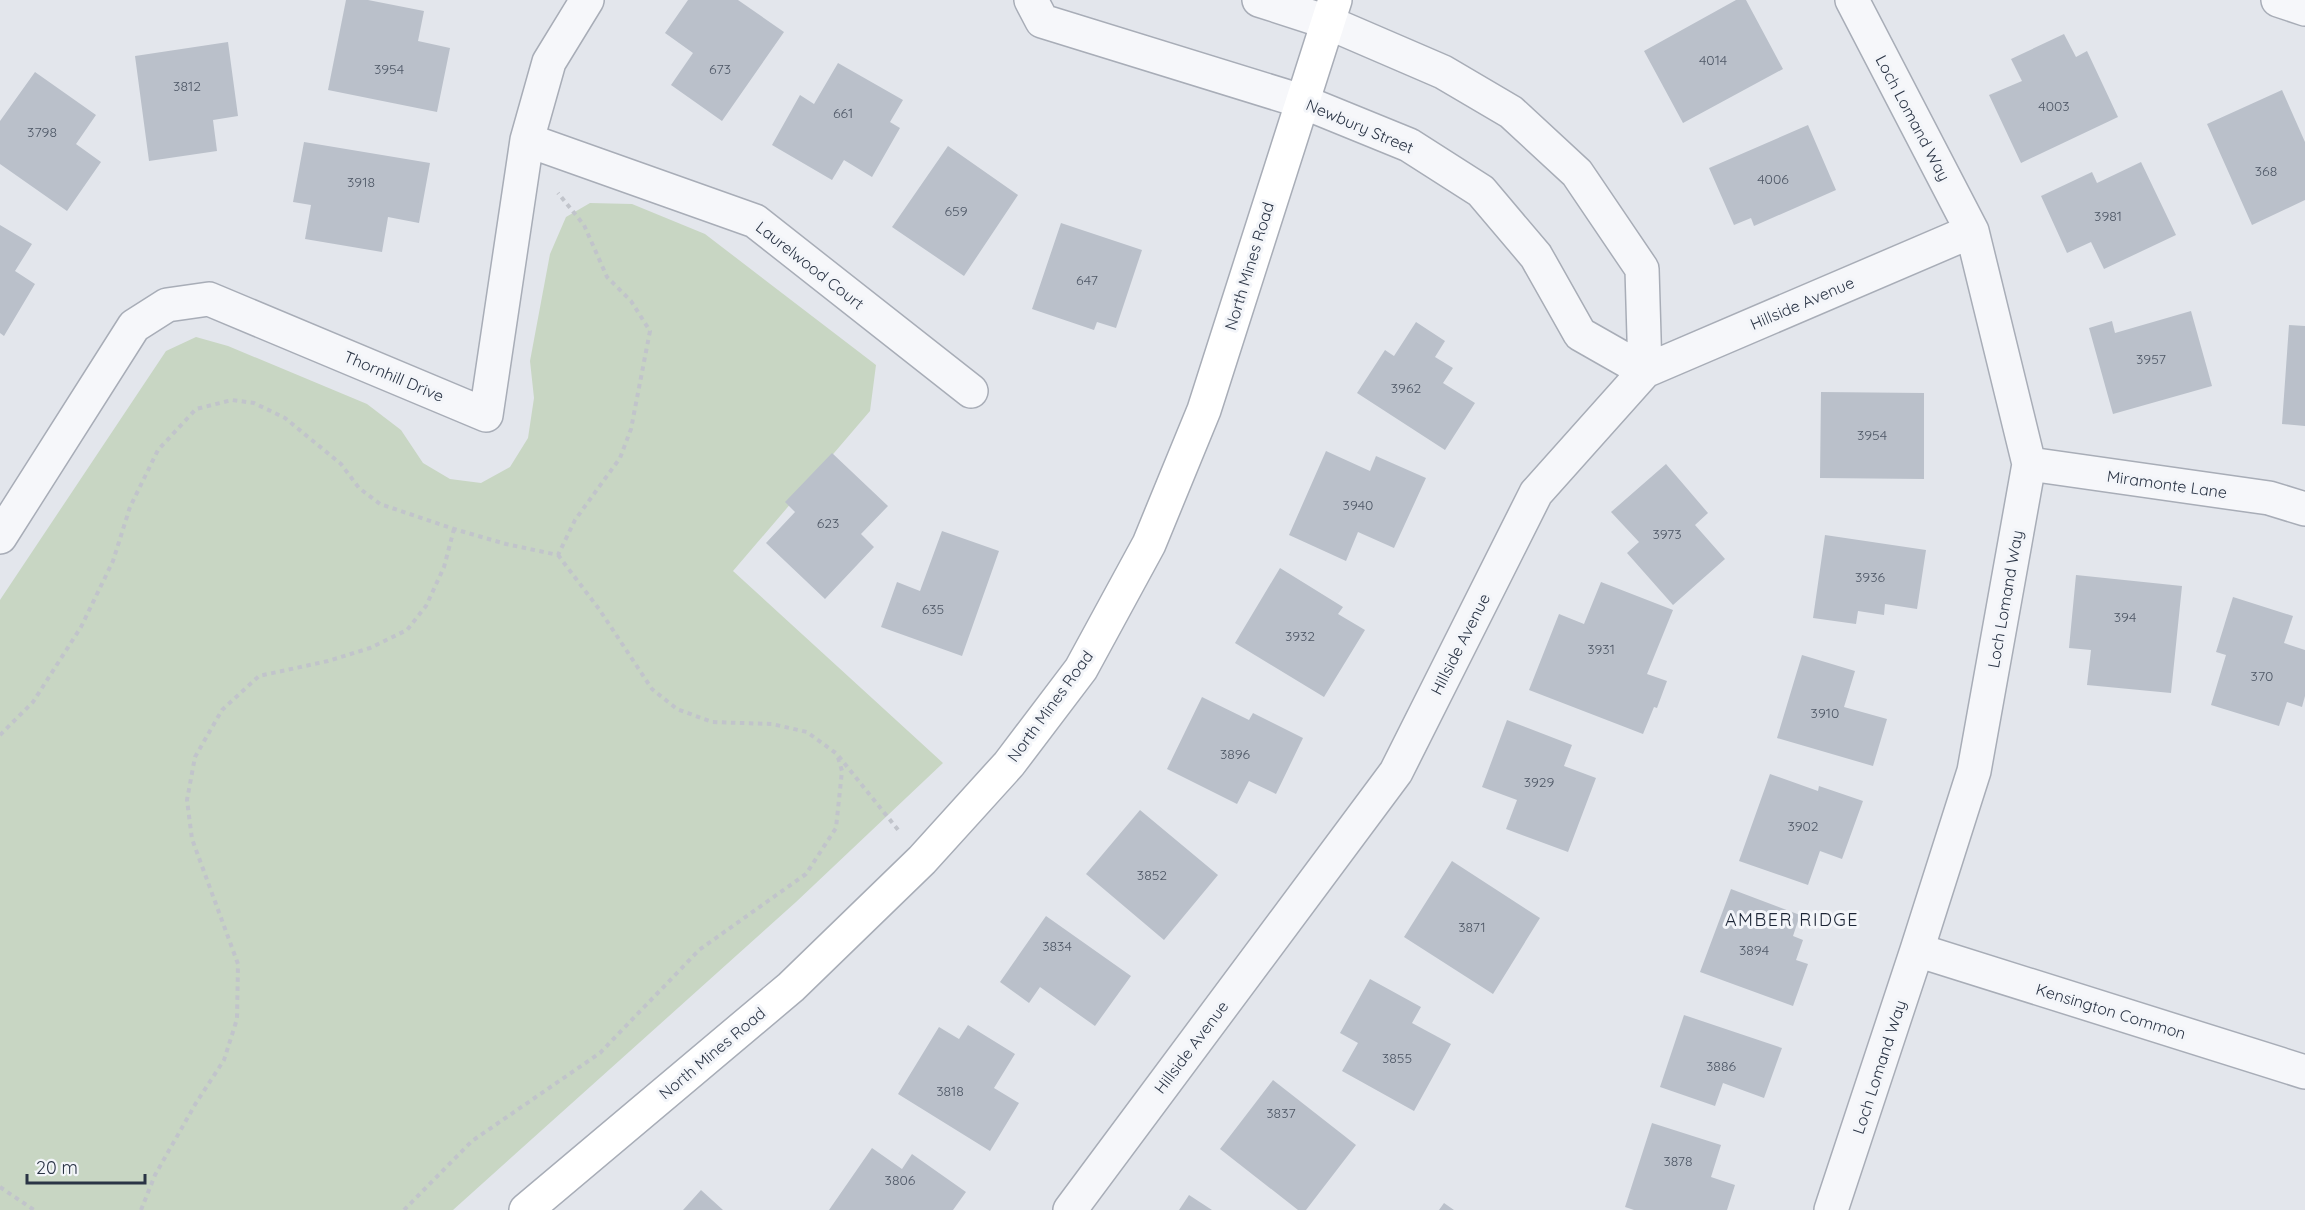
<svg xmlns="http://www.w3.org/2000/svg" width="2305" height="1210" font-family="Quicksand,sans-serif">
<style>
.green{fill:#c8d6c3}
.building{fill:#bac0ca}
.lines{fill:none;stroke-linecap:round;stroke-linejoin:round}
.minor-casing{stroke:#a8adb7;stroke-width:36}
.secondary-casing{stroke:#a8adb7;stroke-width:36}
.path{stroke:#c1c4cb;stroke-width:4;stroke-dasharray:4.5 4.5;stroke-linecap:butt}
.minor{stroke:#f6f7fa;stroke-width:33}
.secondary{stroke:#fff;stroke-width:33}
.labels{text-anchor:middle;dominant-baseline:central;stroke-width:6;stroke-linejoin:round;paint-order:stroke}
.number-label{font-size:14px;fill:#4e5766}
.street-label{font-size:16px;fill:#2a3445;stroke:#f3f5f9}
.neighbourhood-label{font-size:18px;letter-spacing:1.5px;fill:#1c2536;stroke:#f3f5f9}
</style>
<rect width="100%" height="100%" fill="#e3e6ec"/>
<path class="green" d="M590,203l42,1 73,30 171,131 -6,46 -137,160 210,192 -147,139 -343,308h-453v-610l166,-249 30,-14 32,9 139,58 34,26 22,33 27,16 31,4 29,-16 18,-29 6,-40 -4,-37 20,-107 16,-37z"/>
<path class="building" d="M346,0h22l56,11 -6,30 32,7 -13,64 -109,-22z
M688,0h50l46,32 -62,89 -51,-36 22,-32 -28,-20z
M1736,0h10l37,69 -100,54 -39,-72z
M2064,34l12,23 11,-6 31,66 -97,46 -32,-68 33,-14 -11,-22z
M228,42l10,74 -25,4 4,31 -68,10 -14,-105z
M838,63l65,37 -13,22 10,6 -28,49 -28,-17 -12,20 -60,-35 28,-50 14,9z
M35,72l61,43 -20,29 25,18 -34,49 -67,-47v-43z
M2282,90l23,52v58l-53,25 -45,-101z
M1808,125l28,65 -82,36 -3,-8 -17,7 -25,-57z
M304,142l126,21 -11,60 -31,-6 -6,35 -77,-13 6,-34 -18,-3z
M948,146l70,49 -54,81 -72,-49z
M2141,162l35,73 -72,34 -13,-27 -24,11 -26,-57 51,-24 5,11z
M1061,223l81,27 -26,78 -19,-6 -3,8 -62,-21z
M0,225l32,19 -17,27 20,13 -31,52 -4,-3z
M2191,311l21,75 -99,28 -24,-86 23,-7 3,12z
M1416,322l29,19 -10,16 18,11 -10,15 32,20 -30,47 -88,-57 28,-43 9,6z
M2289,325l16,1v100l-23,-2z
M1821,392l103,1v86l-104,-1z
M1326,451l44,20 6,-15 50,22 -32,70 -36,-16 -12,29 -57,-26z
M832,453l56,53 -27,28 13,13 -49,52 -59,-56 29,-31 -10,-10z
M1666,464l42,49 -13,12 30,34 -52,46 -46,-52 12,-11 -28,-30z
M942,531l57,20 -37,105 -81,-29 16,-45 23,9z
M1825,535l101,15 -9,59 -32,-5 -1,11 -26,-4 -2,13 -43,-6z
M1280,568l63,39 -5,7 27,16 -41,67 -89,-54z
M2076,575l106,11 -11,107 -84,-8 4,-35 -22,-2z
M1601,582l72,28 -26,64 20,7 -10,27 -3,-1 -11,27 -114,-44 30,-76 25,10z
M2233,597l60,19 -9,27 21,7v46l-3,11 -15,-5 -8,24 -68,-21 15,-50 -10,-3z
M1802,655l53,16 -11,36 43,12 -14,47 -96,-28z
M1202,697l47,23 4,-7 50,25 -27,56 -27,-13 -12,23 -70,-35z
M1507,720l65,25 -8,21 32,12 -28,74 -62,-23 11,-29 -35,-13z
M1770,774l48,17 1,-5 44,15 -21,58 -22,-8 -12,34 -69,-24z
M1140,810l78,65 -54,65 -78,-66z
M1452,861l88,57 -47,76 -89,-57z
M1731,889l69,26 -7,21 10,4 -7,20 12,4 -15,42 -93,-34z
M1046,916l85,60 -36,50 -55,-39 -11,16 -29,-21z
M1370,979l51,28 -9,16 39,21 -37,67 -72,-40 16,-28 -18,-10z
M1684,1015l98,33 -18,50 -41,-15 -8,23 -55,-19z
M968,1025l47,29 -21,34 25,15 -29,48 -92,-57 41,-67 20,12z
M1273,1080l83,65 -50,65h-8l-78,-61z
M1652,1123l69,22 -10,32 24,8 -8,25h-93l-9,-3z
M872,1148l30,21 10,-15 54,38 -13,18h-124z
M701,1190l22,20h-40z
M1189,1195l23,15h-33z
M1444,1203l10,7h-15z"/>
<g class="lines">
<g class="minor-casing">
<path id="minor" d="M1031,0l11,21 259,80 108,44 72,46 55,65 44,78 65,37
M1259,0l68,22 116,50 68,40 66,61 65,96 3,102
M2278,0l27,9
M527,140l228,81 216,170
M2029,464l240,34 36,11
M0,537l134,-211 33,-21 42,-6 277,116 41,-275 22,-78 38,-62
M1917,950l388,122
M1070,1210l326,-438 140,-279 109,-122 327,-140
M1831,1210l86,-260 57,-179 55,-307 -57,-233 -120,-231"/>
</g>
<g class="secondary-casing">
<path id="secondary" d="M526,1210l265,-223 131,-127 87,-96 72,-95 68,-125 55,-134 131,-410"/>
</g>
<path class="path" d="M558,555l41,54 53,80 25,20 35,13 60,2 35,8 30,22 62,77
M0,735l33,-33 48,-75 32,-66 17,-54 28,-57 38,-41 36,-9 22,3 31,15 56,46 18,24 21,16 74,25 52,15 52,11 17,-35 45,-62 11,-29 19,-98 -19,-30 -24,-24 -23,-52 -26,-32
M0,1187l34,23
M141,1210l14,-35 41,-72 28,-43 13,-41 1,-55 -46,-125 -5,-39 8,-43 27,-47 37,-34 69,-15 42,-13 37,-18 19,-24 18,-39 10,-38
M404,1210l68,-69 128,-88 99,-103 107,-76 30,-46 6,-57 -5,-17"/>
<use href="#minor" class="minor"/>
<use href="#secondary" class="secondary"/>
</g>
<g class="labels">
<g class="number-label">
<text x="1713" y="60">4014</text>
<text x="389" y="69">3954</text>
<text x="720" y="69">673</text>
<text x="187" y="86">3812</text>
<text x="2054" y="106">4003</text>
<text x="843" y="113">661</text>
<text x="42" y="132">3798</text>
<text x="2266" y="171">368</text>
<text x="1773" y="179">4006</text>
<text x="361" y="182">3918</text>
<text x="956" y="211">659</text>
<text x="2108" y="216">3981</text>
<text x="1087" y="280">647</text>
<text x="2151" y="359">3957</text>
<text x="1406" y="388">3962</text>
<text x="1872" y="435">3954</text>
<text x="1358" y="505">3940</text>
<text x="828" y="523">623</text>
<text x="1667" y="534">3973</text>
<text x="1870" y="577">3936</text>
<text x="933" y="609">635</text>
<text x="2125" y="617">394</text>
<text x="1300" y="636">3932</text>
<text x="1601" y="649">3931</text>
<text x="2262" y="676">370</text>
<text x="1825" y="713">3910</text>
<text x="1235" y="754">3896</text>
<text x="1539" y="782">3929</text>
<text x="1803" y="826">3902</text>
<text x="1152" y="875">3852</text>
<text x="1472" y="927">3871</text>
<text x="1057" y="946">3834</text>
<text x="1754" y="950">3894</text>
<text x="1397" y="1058">3855</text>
<text x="1721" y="1066">3886</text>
<text x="950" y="1091">3818</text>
<text x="1281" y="1113">3837</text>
<text x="1678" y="1161">3878</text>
<text x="900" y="1180">3806</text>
</g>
<g class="street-label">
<text transform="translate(1913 118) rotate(62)">Loch Lomand Way</text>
<text transform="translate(1360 126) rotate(23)">Newbury Street</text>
<text transform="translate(810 265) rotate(38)">Laurelwood Court</text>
<text transform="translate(1249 266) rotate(-73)">North Mines Road</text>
<text transform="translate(1802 303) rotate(-23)">Hillside Avenue</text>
<text transform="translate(394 376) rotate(23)">Thornhill Drive</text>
<text transform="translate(2167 484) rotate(8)">Miramonte Lane</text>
<text transform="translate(2005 599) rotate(-80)">Loch Lomand Way</text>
<text transform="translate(1460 644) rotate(-63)">Hillside Avenue</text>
<text transform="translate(1050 706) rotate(-54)">North Mines Road</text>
<text transform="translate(2111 1011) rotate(17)">Kensington Common</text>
<text transform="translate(1191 1047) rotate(-53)">Hillside Avenue</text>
<text transform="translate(712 1053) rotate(-40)">North Mines Road</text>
<text transform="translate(1879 1067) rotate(-72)">Loch Lomand Way</text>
</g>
<g class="neighbourhood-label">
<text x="1792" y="919">AMBER RIDGE</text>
</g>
</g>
<path d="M27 1174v9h118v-9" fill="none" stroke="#2a3445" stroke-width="3"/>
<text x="36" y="1174" font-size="18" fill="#2a3445" stroke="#f3f5f9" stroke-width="4.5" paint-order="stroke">20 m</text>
</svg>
